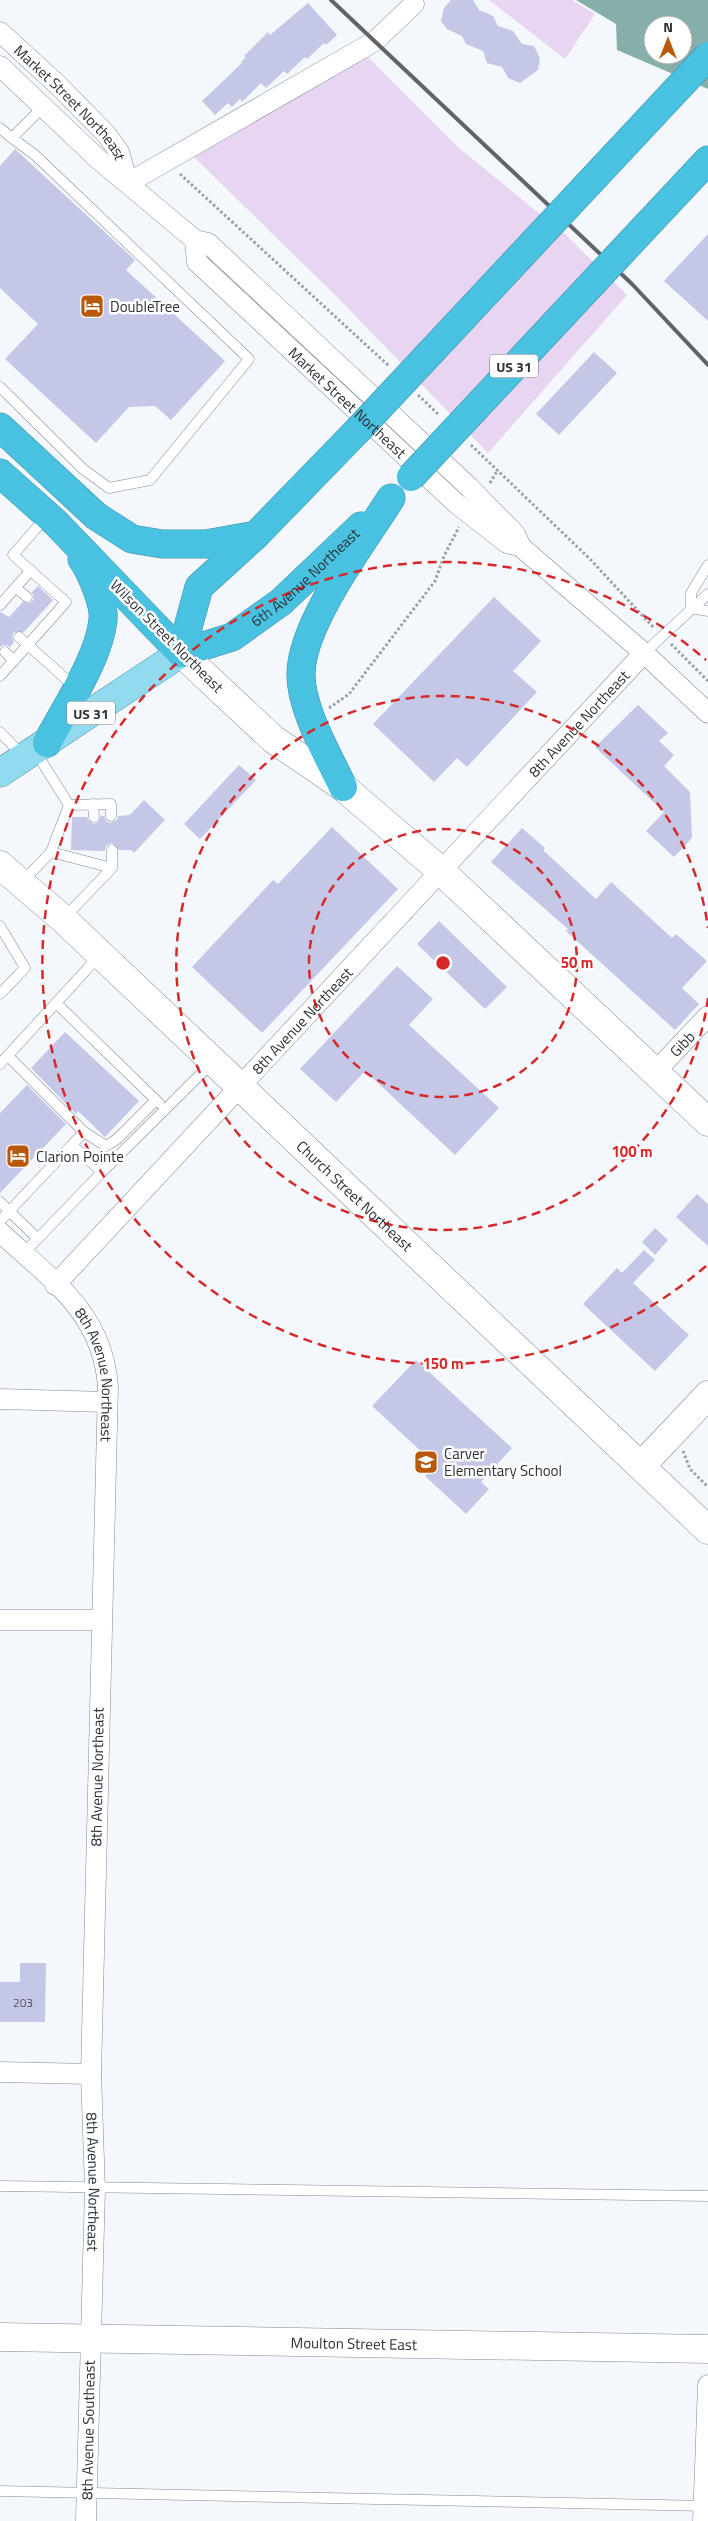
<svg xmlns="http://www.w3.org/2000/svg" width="708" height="2521" font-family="'Titillium Web',sans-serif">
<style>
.green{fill:#e8d5f1}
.water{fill:#87afaa;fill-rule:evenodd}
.building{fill:#c5c7e6}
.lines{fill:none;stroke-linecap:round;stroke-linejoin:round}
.lane-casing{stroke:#808994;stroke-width:11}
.street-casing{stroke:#808994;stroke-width:21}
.secondary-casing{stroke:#808994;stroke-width:29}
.primary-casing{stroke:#3f8fa5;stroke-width:29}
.highway-casing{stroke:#3f8fa5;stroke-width:29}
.path{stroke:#9b9fa4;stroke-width:3;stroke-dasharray:2.5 2.5;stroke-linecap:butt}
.lane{stroke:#fff;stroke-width:10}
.street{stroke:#fff;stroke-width:20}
.secondary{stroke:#fff;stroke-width:28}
.primary{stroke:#92daed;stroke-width:28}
.highway{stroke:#49c1e1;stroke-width:28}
.rail{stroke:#5f6468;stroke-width:4}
.highway-bridge-casing{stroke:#3f8fa5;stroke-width:29;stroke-linecap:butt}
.highway-bridge{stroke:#49c1e1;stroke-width:28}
.ring{fill:none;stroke:#d62828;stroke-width:2.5;stroke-dasharray:9 6}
.labels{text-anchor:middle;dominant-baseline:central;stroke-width:5;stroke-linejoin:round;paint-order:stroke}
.number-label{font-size:12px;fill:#535762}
.shield{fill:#fff;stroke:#6c7072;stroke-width:1}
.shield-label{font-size:14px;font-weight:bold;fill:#2d3236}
.street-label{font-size:15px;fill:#2d3236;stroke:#fff}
.poi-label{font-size:15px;fill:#2d3236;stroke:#fff;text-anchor:start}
.centre{fill:#d62828;stroke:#fff;stroke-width:2.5}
.ring-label{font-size:15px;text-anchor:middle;font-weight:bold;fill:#d62828;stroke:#fff;stroke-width:5;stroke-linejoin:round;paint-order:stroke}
</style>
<rect width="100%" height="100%" fill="#f4f8fd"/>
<path class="green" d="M489,0h83l23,14 -30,45z
M367,56l92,92 108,88 60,59 -139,158 -151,-156 -143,-140z"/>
<path class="water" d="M576,0h132v89l-91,-39 -1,-26zM653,25h30v30h-30z"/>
<path class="building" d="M451,0h22l6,10 14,6 5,10 15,5 9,13 12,2 6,12 -2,12 -18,13 -12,-5 -6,-11 -15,-4 -4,-12 -17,-7 -4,-8 -15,-7 -6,-8 3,-13z
M308,3l29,32 -11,10 -2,-2 -17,16 -2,-2 -18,17 -3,-3 -18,17 -5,-5 -19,19 -2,-3 -8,8 -4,-4 -13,12 -13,-14 40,-38 -1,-1 5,-5 -2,-1 24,-24 2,3z
M15,149l120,111 -9,10 99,91 -54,59 -16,-14 -26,1 -33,36 -91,-84 33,-35 -38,-36v-122z
M708,234v87l-44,-40z
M594,352l23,21 -58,62 -23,-21z
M38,586l15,14 -29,32h-10l-2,4 2,6 -4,5 -6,-2 -4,2v-35l9,5 14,-15 7,1 4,-4 -2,-7z
M494,597l47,44 -28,30 24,21 -70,75 -10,-9 -23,24 -61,-58z
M638,705l30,28 -9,8 15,14 -10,11 26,26 2,46 -18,19 -28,-26 18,-19 -69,-65z
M239,765l17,15 -56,59 -16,-15z
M144,800l21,20 -31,33 -3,-3h-12l-7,-7 -6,3 -1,5 -34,-1 1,-33h15l2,4 5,3 4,-2 3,-6h3l3,6 4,1 6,-3 1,-4 12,-1z
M332,827l66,62 -136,144 -70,-66 81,-87 5,4z
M522,828l23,20 -2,2 53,49 15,-17 61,56 4,-4 31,27 -25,27 17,16 -24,26 -109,-99 2,-2 -77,-67z
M439,921l68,66 -22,22 -68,-65z
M397,966l36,33 -24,26 90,83 -44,47 -90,-84 -29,31 -36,-33z
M65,1032l74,69 -34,36 -27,-26 -2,3 -45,-46z
M27,1085l39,39 -66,69v-80z
M697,1194l11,10v42l-32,-29z
M655,1228l13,12 -13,15 -13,-13z
M644,1250l11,10 -22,23 56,52 -34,36 -72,-67 34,-36 5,5z
M416,1360l96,88 -31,34 8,7 -23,25 -41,-38 11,-11 -64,-59z
M20,1963h26l-1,59h-45v-40h20z"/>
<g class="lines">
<g class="lane-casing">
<path id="lane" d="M0,128l12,10 31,-31
M0,387l83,82 26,19 41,-8 99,-121 -214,-204 -23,-17
M16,588l11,9
M0,605l31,-35
M691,608v-15l17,-28
M691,608l17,3
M19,637l57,51
M5,652l9,9
M644,653l64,-59
M0,676l66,-74 -53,-47 34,-39
M0,732l23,24
M35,751l34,54 42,-1v12
M93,804l1,13
M51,852l61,16
M22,882l29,-30 18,-47
M64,918l48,-50v-18
M0,926l25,42 -25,26
M56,1003l103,100
M8,1056l76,76 22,14 11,-7 39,-39
M0,1064l100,-109
M72,1145l30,27
M0,1202l38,37
M0,1221l84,-89
M23,1254l79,-82 110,-109
M0,2186l708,10
M0,2491l707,15"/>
</g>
<g class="street-casing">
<g id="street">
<path id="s1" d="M0,32l59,54 48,49 12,17 9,31"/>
<path d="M0,66l98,93 97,81 13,3 261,244 46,47 6,13 123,106 64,60"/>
<path d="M128,183l247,-142 39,-37"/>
<path id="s2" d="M195,240l2,22 260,242 50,39 12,3"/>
<path id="s3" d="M655,1072l53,-56"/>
<path id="s4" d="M0,1232c50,47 102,79 108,154l-17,688 4,115 -9,332"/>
<path id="s5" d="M55,1285l589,-632"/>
<path d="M0,1399l107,3"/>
<path d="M0,1620h100"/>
<path d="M0,2072l91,2"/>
<path d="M703,2521l5,-136"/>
</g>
</g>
<g class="secondary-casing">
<g id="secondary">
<path d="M181,653l92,86 70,48 98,84 267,251"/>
<path id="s6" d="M0,865l63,54 645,611"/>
<path d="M641,1466l67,-71"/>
<path id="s7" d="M0,2337l708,12"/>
</g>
</g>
<g class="primary-casing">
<path id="primary" d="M0,773l181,-120"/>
</g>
<g class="highway-casing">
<g id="highway">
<path d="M618,256l90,-96"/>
<path d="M0,427l96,89 36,23 30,5h44l50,-9"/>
<path d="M0,473l56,50 125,130"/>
<path id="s8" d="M181,653l51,-16 49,-35 80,-76"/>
<path d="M181,653l18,-66 57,-52 102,-105"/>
<path d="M47,743c18,-35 52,-84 56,-123 2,-15 -12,-48 -21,-61"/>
<path d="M343,787c-15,-32 -43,-79 -42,-114 1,-51 62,-130 90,-175"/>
</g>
</g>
<path class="path" d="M180,174l209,192
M418,395l21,20
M471,445l119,114 64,69
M490,483l7,-12
M671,644l37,37
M329,708l20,-14 86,-113 9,-25 15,-29
M683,1451l7,18 18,18"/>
<use href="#lane" class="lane"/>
<use href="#street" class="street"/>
<use href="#secondary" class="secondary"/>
<use href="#primary" class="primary"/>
<use href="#highway" class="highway"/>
<path class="rail" d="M331,0l301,284 76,81"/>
<g class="highway-bridge-casing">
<path id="highway-bridge" d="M358,430l350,-374
M411,477l207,-221"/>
</g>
<use href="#highway-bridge" class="highway-bridge"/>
</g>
<g class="ring">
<circle cx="443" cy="963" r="134"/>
<path d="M708 998A267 267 0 1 1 708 928"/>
<path d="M706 1266A401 401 0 1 1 706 660"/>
</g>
<defs>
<g id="hotel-square" transform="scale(1.25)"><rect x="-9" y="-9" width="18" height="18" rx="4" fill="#b7580a" stroke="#fff"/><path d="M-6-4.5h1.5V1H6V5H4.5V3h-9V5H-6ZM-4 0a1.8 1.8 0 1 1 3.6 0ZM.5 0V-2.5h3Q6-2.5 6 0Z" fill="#fff"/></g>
<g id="school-square" transform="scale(1.25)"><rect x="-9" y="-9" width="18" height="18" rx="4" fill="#b7580a" stroke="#fff"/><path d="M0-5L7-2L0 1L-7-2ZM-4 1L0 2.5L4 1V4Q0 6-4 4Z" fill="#fff"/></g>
</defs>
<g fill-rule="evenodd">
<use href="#hotel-square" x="92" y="306"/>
<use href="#hotel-square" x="18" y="1156"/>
<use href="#school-square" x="426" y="1462"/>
</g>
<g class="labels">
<g class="number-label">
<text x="23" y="2002">203</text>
</g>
<g class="shield">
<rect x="490" y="354.5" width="48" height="23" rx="4"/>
<rect x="67" y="701.5" width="48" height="23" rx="4"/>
</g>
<g class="shield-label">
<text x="514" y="366">US 31</text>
<text x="91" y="713">US 31</text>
</g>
<g class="street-label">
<text stroke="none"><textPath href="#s1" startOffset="100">Market Street Northeast</textPath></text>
<text stroke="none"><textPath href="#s2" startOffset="228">Market Street Northeast</textPath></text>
<text stroke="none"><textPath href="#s8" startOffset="148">6th Avenue Northeast</textPath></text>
<text transform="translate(167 636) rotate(45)">Wilson Street Northeast</text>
<text stroke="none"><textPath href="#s5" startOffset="768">8th Avenue Northeast</textPath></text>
<text stroke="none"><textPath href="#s5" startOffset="362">8th Avenue Northeast</textPath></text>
<text stroke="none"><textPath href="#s3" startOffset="39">Gibb</textPath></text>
<text stroke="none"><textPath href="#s6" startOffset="485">Church Street Northeast</textPath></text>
<text stroke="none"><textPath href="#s4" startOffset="180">8th Avenue Northeast</textPath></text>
<text transform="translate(97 1777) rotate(-89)">8th Avenue Northeast</text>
<text stroke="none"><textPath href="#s4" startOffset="990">8th Avenue Northeast</textPath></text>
<text stroke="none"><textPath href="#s7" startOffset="354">Moulton Street East</textPath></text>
<text transform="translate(88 2430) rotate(-89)">8th Avenue Southeast</text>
</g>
<g class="poi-label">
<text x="110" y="306">DoubleTree</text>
<text x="36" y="1156">Clarion Pointe</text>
<text x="444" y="1453">Carver<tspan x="444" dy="17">Elementary School</tspan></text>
</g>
</g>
<circle cx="443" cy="963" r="8" class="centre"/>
<g class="ring-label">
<text x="577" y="968">50 m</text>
<text x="632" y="1157">100 m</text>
<text x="443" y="1369">150 m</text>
</g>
<g transform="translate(668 40)"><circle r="24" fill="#ffffff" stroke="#abadaf"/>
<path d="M0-4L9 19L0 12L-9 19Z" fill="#b7580a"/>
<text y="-8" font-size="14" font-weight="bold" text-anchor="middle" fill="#2d3236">N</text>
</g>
</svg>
